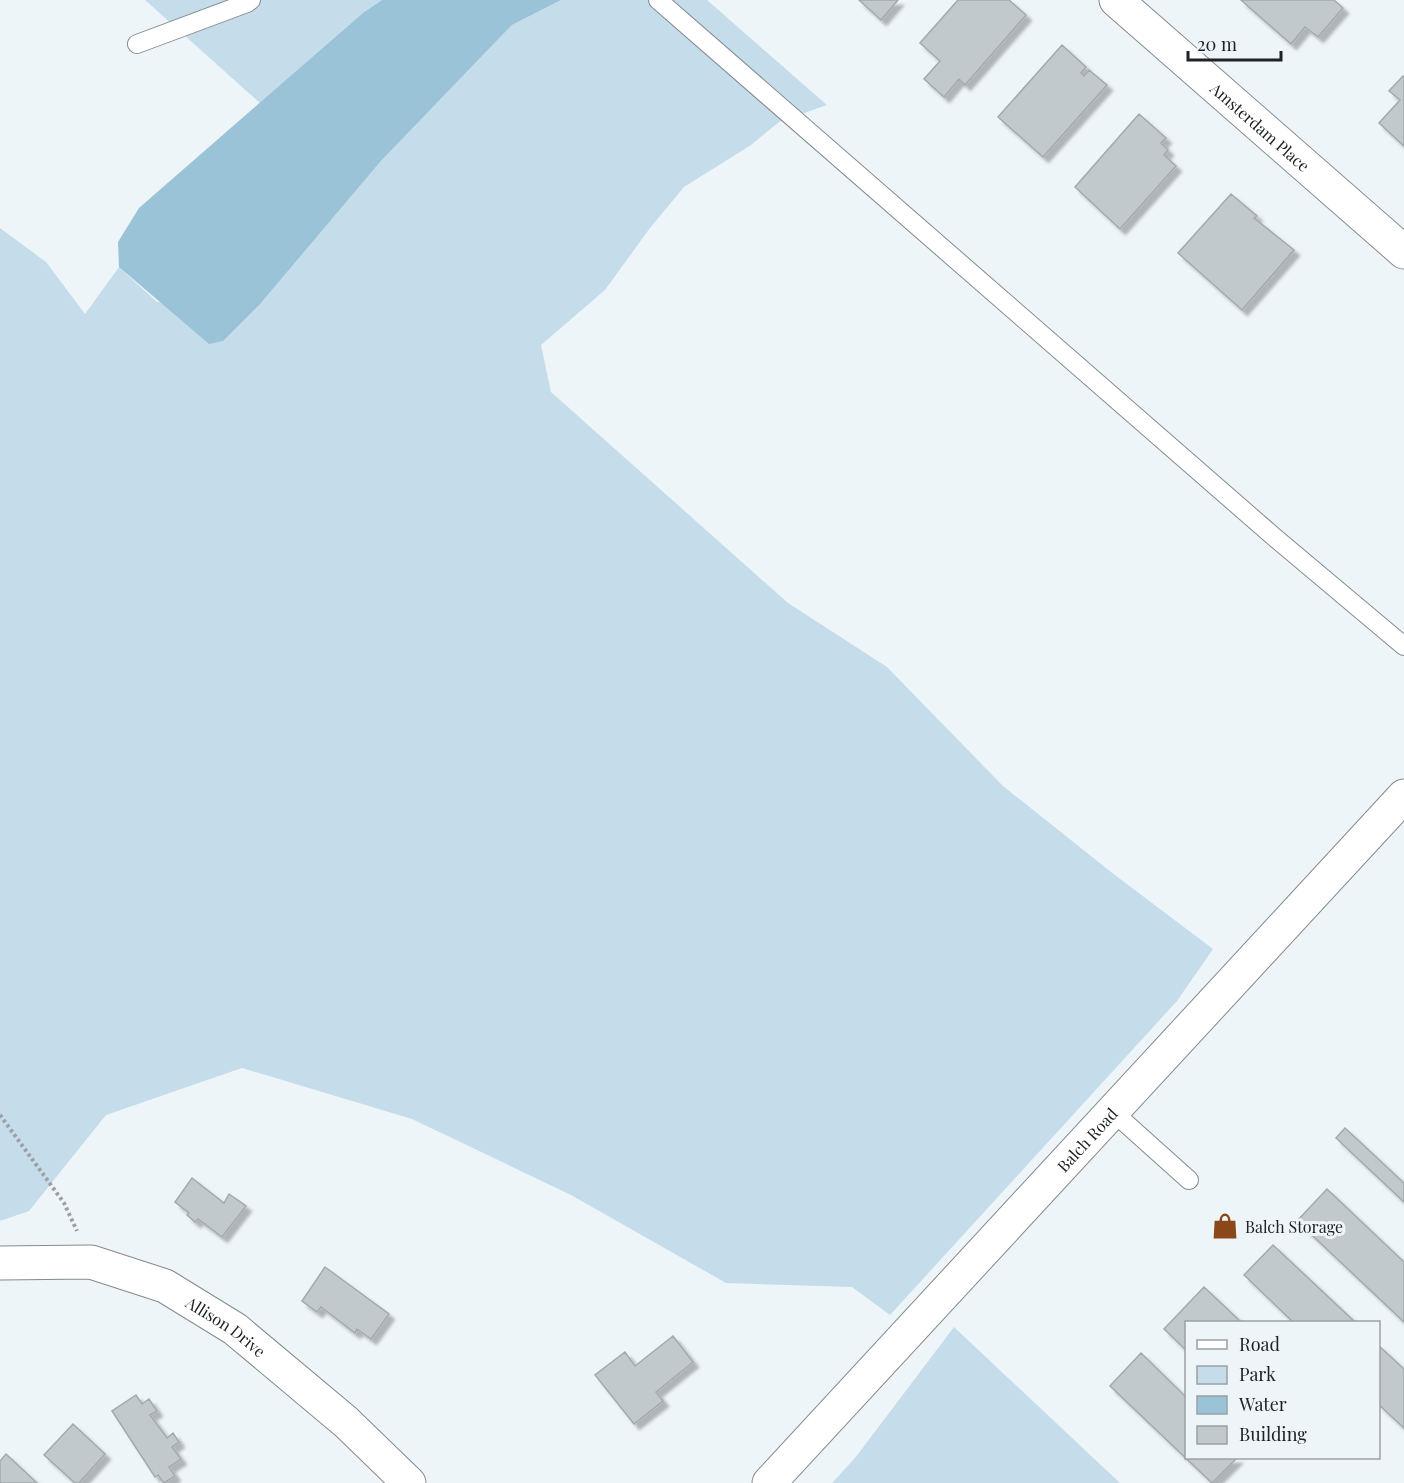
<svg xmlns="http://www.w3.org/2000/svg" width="1404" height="1483" font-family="'Playfair Display',serif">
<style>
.green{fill:#c5ddea}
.water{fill:#9bc3d7}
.building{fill:#c1c9cd;stroke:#a2aaae;stroke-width:1.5;filter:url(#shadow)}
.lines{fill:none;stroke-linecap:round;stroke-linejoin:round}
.service-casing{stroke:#848b8f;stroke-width:20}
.minor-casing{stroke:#848b8f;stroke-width:35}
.tertiary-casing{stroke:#848b8f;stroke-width:35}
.path{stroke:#9aa0a3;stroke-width:4;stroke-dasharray:3 3;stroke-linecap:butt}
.service{stroke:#fff;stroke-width:18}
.minor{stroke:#fff;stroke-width:33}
.tertiary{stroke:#fff;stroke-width:33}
.labels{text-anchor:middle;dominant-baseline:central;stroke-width:6;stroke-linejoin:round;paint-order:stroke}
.street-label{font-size:16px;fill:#202325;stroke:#edf5f9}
.poi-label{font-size:16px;fill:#202325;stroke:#edf5f9;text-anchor:start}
</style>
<defs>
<filter id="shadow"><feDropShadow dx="5.5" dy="5.5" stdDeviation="1.5" flood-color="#0004"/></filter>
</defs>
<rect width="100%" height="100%" fill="#edf5f9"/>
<path class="green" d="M145,0h237l-18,12 -104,91z
M561,0h146l120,105 -48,17 -28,23 -67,42 -34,41 -45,62 -64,55 10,47 237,211 99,64 116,119 108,86 102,77 -36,52 -287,314 -38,-28 -126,-4 -155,-88 -159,-76 -170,-51 -136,47 -77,96 -29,10v-993l46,34 39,52 34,-47 38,35 104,1 120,-142 131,-136z
M954,1327l166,156h-288l23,-25z"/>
<path class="water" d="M382,0h179l-49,25 -131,136 -120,142 -38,38 -14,3 -90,-77 -1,-25 21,-34 225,-196z"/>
<path class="building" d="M859,0h39l-17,20z
M958,0h51l17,15 -61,70 -6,-6 -15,18 -20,-18 16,-18 -20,-18z
M1241,0h93l9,8 -25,29 -13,-10 -14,17z
M1062,45l24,22 -5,6 3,3 5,-6 18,15 -64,72 -45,-40z
M1403,76l1,1v69l-25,-23 21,-23 -11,-9z
M1139,114l27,24 -5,5 7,7 -4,5 12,11 -56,63 -45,-42z
M1231,194l26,22 -3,2 40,32 -52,60 -64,-57z
M1345,1128l59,55v19l-68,-64z
M192,1178l32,25 5,-9 17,12 -24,31 -24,-18 -3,3 -8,-7 2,-2 -14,-11z
M1327,1189l77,73v60l-107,-101z
M1273,1245l82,77h-62l-49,-47z
M325,1267l64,47 -18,25 -14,-10 -2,4 -34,-26 -4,5 -15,-11z
M1204,1287l37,35h-55v28l-22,-21z
M673,1336l20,26 -37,30 7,9 -29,23 -39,-49 30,-23 10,14z
M1378,1345l26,24v59l-26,-24z
M1141,1353l45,44v61h51l-25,25 -102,-97z
M136,1395l6,9 7,-5 8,12 -7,4 17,23 6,-5 6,9 -7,5 9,12 -12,8 6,9 -11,7 -6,-8 -3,2 -43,-66z
M73,1424l32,30 -26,29h-4l-31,-28z
M6,1454l31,29h-37v-22z"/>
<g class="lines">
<g class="service-casing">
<path id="service" d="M658,0l615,536 131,110
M137,44l110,-41 4,-3
M1112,1111l77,69"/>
</g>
<g class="minor-casing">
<g id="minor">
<path id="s1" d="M1116,0l288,252"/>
<path id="s2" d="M0,1263l91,-1 74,24 70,43 111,93 63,61"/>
</g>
</g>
<g class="tertiary-casing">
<g id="tertiary">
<path id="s3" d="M769,1483l635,-687"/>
</g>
</g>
<path class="path" d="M0,1115l64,88 13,28"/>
<use href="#service" class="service"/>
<use href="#minor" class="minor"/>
<use href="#tertiary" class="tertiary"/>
</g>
<defs>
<g id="shop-bare" transform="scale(2.07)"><path d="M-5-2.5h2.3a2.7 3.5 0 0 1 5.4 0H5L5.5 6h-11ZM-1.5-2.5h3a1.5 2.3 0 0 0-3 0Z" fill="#8b471a" stroke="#edf5f9" stroke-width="2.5" paint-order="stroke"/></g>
</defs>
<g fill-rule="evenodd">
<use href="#shop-bare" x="1225" y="1226"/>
</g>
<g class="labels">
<g class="street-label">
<text stroke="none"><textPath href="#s1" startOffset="192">Amsterdam Place</textPath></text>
<text stroke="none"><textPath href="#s3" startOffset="468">Balch Road</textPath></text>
<text stroke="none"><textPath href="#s2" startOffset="242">Allison Drive</textPath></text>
</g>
<g class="poi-label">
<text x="1245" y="1226">Balch Storage</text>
</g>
</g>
<rect x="1185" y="1321" width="195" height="138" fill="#edf5f9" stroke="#9ba1a4" stroke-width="1.5"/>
<rect x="1197" y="1340" width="30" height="9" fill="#ffffff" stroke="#9ba1a4" stroke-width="1.5"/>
<text x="1239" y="1351" font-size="18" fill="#202325">Road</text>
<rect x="1197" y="1366" width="30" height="18" fill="#c5ddea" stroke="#9ba1a4" stroke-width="1.5"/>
<text x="1239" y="1381" font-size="18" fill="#202325">Park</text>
<rect x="1197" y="1396" width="30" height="18" fill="#9bc3d7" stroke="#9ba1a4" stroke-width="1.5"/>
<text x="1239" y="1411" font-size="18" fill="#202325">Water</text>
<rect x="1197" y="1426" width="30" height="18" fill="#c1c9cd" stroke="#9ba1a4" stroke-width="1.5"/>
<text x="1239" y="1441" font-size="18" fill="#202325">Building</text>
<path d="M1188 51v9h93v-9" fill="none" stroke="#202325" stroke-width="3"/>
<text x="1197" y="51" font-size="18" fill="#202325" stroke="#edf5f9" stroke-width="4.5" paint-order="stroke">20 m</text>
</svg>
